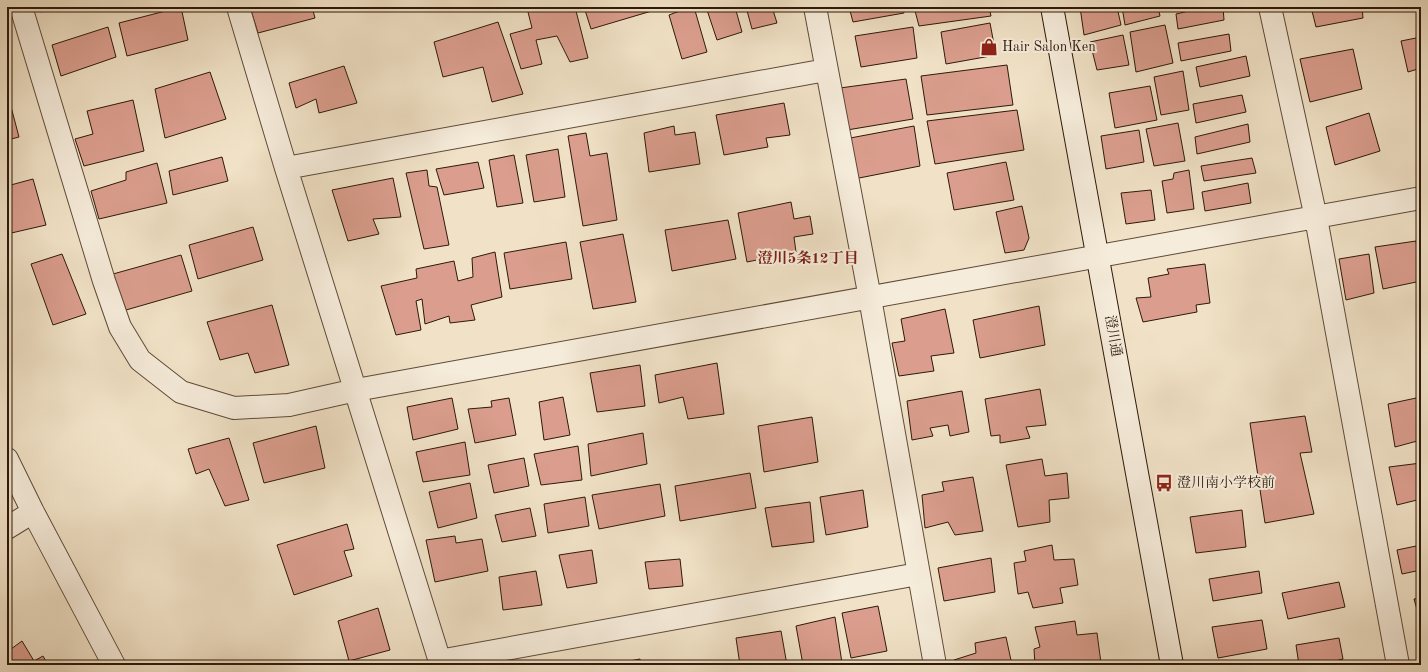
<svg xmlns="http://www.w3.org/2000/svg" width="1428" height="672" font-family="'Old Standard TT','Noto Serif JP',serif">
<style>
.building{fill:#db9e8e;stroke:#2d190a}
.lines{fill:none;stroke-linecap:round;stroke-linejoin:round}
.street-casing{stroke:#5e4b39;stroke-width:24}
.secondary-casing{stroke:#2d190a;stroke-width:24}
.street{stroke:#f6ecdb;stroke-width:22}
.secondary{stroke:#f6ecdb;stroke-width:22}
.labels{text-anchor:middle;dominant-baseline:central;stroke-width:4;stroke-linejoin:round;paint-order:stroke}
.poi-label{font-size:14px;fill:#2d190a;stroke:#f6ecdb;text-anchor:start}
.street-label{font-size:14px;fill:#2d190a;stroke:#f6ecdb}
.neighbourhood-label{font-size:15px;font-weight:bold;fill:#7a1f14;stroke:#f6ecdb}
</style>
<rect width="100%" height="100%" fill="#f1e2c7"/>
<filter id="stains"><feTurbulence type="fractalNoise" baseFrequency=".005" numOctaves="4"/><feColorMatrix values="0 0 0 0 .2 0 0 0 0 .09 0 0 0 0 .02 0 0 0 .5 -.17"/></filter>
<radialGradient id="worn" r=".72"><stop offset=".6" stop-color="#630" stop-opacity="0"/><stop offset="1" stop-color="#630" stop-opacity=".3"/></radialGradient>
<path class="building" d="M39,7h17l-15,5z
M181,7l7,33 -61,16 -8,-33z
M250,7h62l3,11 -57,15z
M533,7h42l13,51 -18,4 -13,-26 -21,4 6,24 -21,5 -11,-35 22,-6 -5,-20z
M584,7h70l1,3 -64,19z
M690,7h4l13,45 -25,7 -13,-44z
M706,7h29l7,25 -25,8z
M746,7h26l5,16 -25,6z
M849,7h54l1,6 -51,9z
M914,7h75l2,9 -72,10z
M1080,7h37l4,18 -37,10z
M1122,7h36l2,9 -35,9z
M1206,7h17l1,13 -46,9 -2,-15z
M1311,7h51l1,11 -47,9z
M498,22l25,72 -31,8 -9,-35 -40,10 -9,-35z
M990,23l6,32 -50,9 -5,-32z
M1165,25l8,38 -37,9 -6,-40z
M108,27l8,30 -55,19 -9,-31z
M913,27l4,31 -56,9 -6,-31z
M1229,34l2,17 -50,10 -3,-18z
M1123,35l6,30 -32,5 -7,-28z
M1421,37v31l-13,4 -7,-31z
M1353,49l9,40 -52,13 -10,-43z
M1246,56l4,20 -50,11 -4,-20z
M1007,65l6,40 -86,10 -6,-39z
M344,66l13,37 -38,10 -3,-14 -20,9 -7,-25z
M1183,71l6,39 -28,5 -7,-38z
M210,72l16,47 -61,19 -10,-49z
M906,79l7,40 -66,11 -7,-42z
M1150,86l7,34 -42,8 -6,-35z
M1242,95l4,17 -50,11 -3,-19z
M133,100l11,51 -60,15 -9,-27 18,-5 -6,-23z
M10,103l9,34 -12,3v-36z
M784,103l6,32 -24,3 2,9 -44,8 -8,-40z
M1017,110l7,40 -89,14 -8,-43z
M1369,113l11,38 -45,14 -9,-38z
M1178,123l7,38 -31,5 -8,-37z
M1248,124l2,18 -53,12 -2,-17z
M674,126l1,9 20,-3 5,32 -51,8 -5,-39z
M914,126l6,40 -66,13 -9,-40z
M1139,130l5,32 -38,7 -5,-33z
M586,133l4,23 17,-3 10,67 -34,6 -15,-90z
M558,149l7,48 -31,5 -8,-47z
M514,155l9,48 -26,4 -8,-47z
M222,157l6,24 -55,14 -4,-24z
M1252,158l4,15 -52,8 -3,-15z
M478,162l6,26 -40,7 -8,-26z
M1006,162l8,38 -60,10 -7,-37z
M157,163l10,40 -68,16 -8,-28 35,-11v-8z
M427,170l2,16 8,1 12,58 -25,4 -18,-76z
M1189,170l5,39 -27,4 -5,-32 11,-2 1,-6z
M393,178l8,39 -28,2 6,15 -31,7 -16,-51z
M33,179l13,46 -39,9v-48z
M1248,183l3,20 -46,8 -3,-19z
M1151,190l4,30 -29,4 -5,-31z
M791,202l3,17 16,-3 3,18 -19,3 2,15 -49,10 -9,-49z
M1022,206l7,32 -5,12 -19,3 -9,-41z
M728,220l8,39 -64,12 -7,-41z
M253,227l10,33 -65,19 -9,-34z
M623,234l13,68 -43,7 -13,-67z
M1416,241l5,40 -38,8 -8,-42z
M566,242l6,37 -62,10 -6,-36z
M495,252l7,45 -31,8 4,15 -25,3 -1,-7 -24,8 -3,-25 -6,2 5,29 -25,5 -15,-49 36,-8 -1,-9 38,-8 4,20 15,-4 -1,-19z
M62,254l24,60 -33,11 -22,-61z
M1369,254l5,39 -28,7 -7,-41z
M181,255l11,36 -66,19 -13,-36z
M1205,264l5,39 -14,2 1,7 -54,10 -7,-24 15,-1 -3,-19 21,-4 -2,-5z
M272,305l17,60 -34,8 -7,-20 -28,7 -13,-38z
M1039,306l6,39 -65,13 -7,-38z
M945,309l9,44 -23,3 3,15 -35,5 -7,-33 13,-2 -4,-22z
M717,363l7,51 -36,5 -5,-22 -24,6 -4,-28z
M640,365l5,41 -48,6 -7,-39z
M1040,389l6,36 -20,2 4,11 -30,5v-8l-9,1 -6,-37z
M962,391l7,41 -19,4 -2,-11 -18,3 3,8 -21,4 -5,-39z
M563,397l7,38 -26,5 -5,-38z
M1421,397v43l-26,7 -7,-43z
M452,398l6,31 -45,11 -6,-33z
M509,398l7,37 -41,8 -7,-34 24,-2 -1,-6z
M1305,416l7,36 -12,1 14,61 -49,9 -15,-100z
M812,417l6,45 -54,10 -6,-46z
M316,426l9,42 -61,15 -11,-40z
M643,433l4,31 -56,12 -3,-32z
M229,438l20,62 -24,6 -16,-37 -13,5 -8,-25z
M465,442l5,33 -47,7 -7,-30z
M578,446l4,34 -41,5 -7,-31z
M524,458l5,28 -35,7 -6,-28z
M1042,459l3,17 22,-3 2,25 -20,2 1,22 -32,5 -12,-62z
M1421,463v36l-24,6 -8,-38z
M750,473l6,35 -76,13 -5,-35z
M973,477l10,54 -28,4 -7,-13 -23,6 -3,-33 22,-4 -2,-9z
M470,483l7,35 -39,10 -9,-36z
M660,484l5,32 -66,13 -7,-34z
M863,490l5,37 -42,8 -6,-38z
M585,497l4,29 -41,7 -4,-29z
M810,502l4,40 -42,5 -7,-39z
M530,508l6,28 -34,6 -7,-27z
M1242,510l4,37 -50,6 -6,-36z
M347,524l7,25 -10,2 8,25 -58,19 -17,-50z
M455,536l1,7 26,-4 6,32 -53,11 -9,-42z
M1052,545l2,15 20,-1 4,26 -18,3 3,15 -30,5 -5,-16 -10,2 -4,-31 12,-2 -2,-10z
M1421,545v25l-19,4 -5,-24z
M592,550l5,33 -30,5 -8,-33z
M991,558l4,34 -51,9 -6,-33z
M680,559l3,27 -34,3 -4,-27z
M536,571l6,34 -39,5 -4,-33z
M1259,571l3,22 -49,8 -4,-22z
M1339,582l6,25 -57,12 -6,-26z
M1421,598v26l-7,-25z
M878,606l9,45 -36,7 -9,-45z
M378,608l12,42 -41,11 -11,-40z
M835,617l7,46 -10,2h-29l-7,-39z
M1262,620l5,29 -49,9 -6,-31z
M1075,621l2,14 20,-2 4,30 -15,2h-51l-1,-16 6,-2 -5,-20z
M781,631l6,34h-47l-4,-27z
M1006,637l6,28h-57l-1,-5 22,-7 -1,-10z
M1339,638l4,21 -24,6h-20l-3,-20z
M22,641l12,20 9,-5 5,9h-41v-13z
M640,659l1,6h-32z
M1421,659v6h-13v-2z"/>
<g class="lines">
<g class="street-casing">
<path id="street" d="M21,7l83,274 16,46 20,33 41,32 53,16 55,-3 67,-15 1065,-192
M238,7l48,161 155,497
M815,7l55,291 65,367
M1270,7l46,211 82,447
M286,168l540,-98
M7,459l26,53 81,153
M7,528l26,-16
M439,661l479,-87"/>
</g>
<g class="secondary-casing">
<path id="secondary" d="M1052,7l120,658"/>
</g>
<use href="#street" class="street"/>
<use href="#secondary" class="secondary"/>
</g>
<defs>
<g id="shop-bare" transform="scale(1.38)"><path d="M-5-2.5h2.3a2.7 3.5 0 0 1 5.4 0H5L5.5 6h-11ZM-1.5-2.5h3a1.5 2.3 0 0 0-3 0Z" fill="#8f2418" stroke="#f6ecdb" stroke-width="2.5" paint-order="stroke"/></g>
<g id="bus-bare" transform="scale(1.38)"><path d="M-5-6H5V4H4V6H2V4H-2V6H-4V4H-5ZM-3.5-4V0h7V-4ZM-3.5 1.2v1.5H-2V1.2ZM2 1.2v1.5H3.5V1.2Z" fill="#8f2418" stroke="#f6ecdb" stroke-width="2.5" paint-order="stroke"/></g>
</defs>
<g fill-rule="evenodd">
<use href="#shop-bare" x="989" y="47"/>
<use href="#bus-bare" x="1164" y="483"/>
</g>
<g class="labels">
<g class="poi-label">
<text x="1002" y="47">Hair Salon Ken</text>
<text x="1177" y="483">澄川南小学校前</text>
</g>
<g class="street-label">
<text transform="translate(1113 336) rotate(80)">澄川通</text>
</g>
<g class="neighbourhood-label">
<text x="808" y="259">澄川5条12丁目</text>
</g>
</g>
<rect width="1428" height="672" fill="none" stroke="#f1e2c7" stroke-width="24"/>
<rect x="8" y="8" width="1412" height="656" fill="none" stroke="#2d190a" stroke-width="2"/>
<rect x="12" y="12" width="1404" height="648" fill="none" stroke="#2d190a"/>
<rect width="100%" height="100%" filter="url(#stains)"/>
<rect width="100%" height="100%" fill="url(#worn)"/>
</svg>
